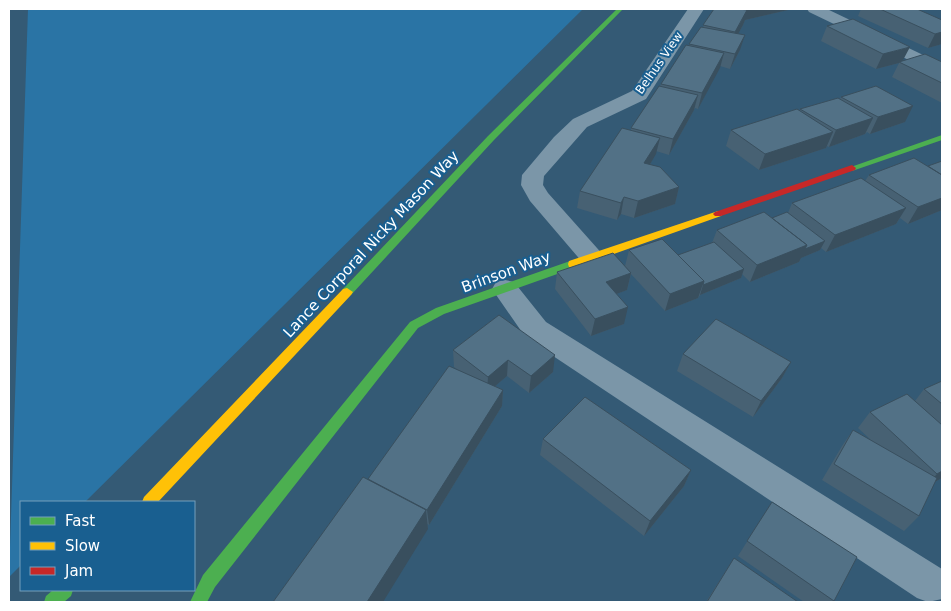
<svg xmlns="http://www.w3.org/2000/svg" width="951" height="611" font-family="'DejaVu Sans',sans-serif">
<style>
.green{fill:#2a74a5}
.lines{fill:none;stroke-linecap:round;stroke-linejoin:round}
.street{fill:#7b96a8;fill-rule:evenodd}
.fast{fill:#4caf50;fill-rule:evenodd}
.slow{fill:#ffc107;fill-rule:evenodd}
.jam{fill:#c62828;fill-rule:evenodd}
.wall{fill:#476173}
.shaded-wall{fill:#394f5e}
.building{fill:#527186;stroke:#394f5e}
.labels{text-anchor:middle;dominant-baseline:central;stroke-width:4;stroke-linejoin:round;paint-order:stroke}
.far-street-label{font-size:12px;fill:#fff;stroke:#195f90}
.street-label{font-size:15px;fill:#fff;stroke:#195f90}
</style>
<rect width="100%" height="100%" fill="#345a75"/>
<path class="green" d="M28,9h555l-498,493h-64v63l-12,12z"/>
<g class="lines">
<path class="street" d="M688,9h16l-58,90 -59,28 -43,49 -1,9 5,8 57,64 -4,6 -9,3 -9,-3 -53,-62 -9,-16 1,-10 32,-38 19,-18 59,-28z
M807,9h20l115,55v12l-133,-64z
M505,280l9,2 32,40 396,247v30l-14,3 -11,-4 -391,-260 -34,-49 4,-7z"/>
<path class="fast" d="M617,9h6l-129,131 -143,155h-8l-2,-3 2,-3 145,-153z
M942,135v5l-87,30 -3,1 -4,-3z
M573,260l5,4 -1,3 -133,47 -26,14 -203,259 -8,15h-17l13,-27 207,-253 26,-14z
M53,590h20l-2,6 -7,6h-20l2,-6z"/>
<path class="slow" d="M718,211l3,1 2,2 -2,2 -144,51h-8l-1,-3 1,-3z
M347,288l6,4 -2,3 -193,207h-16l2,-5 199,-208z"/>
<path class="jam" d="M852,165l4,3 -1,2 -134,46h-6l-2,-2 2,-2z"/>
</g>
<path class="wall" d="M714,9h74v1l-43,10 -2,5 -5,9 2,16 -10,19 -10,-3 -22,43 -3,-1 -26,47 -13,-4 -6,14 29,22 -4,17 -41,14 -13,-4 -4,6 -40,-12 3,-17 51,-61v-2l29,-42 1,-2 42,-57z
M861,9h56l25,11v24l-14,4 -70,-32z
M827,26l76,34 39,2v41l-50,-26 7,-14 -23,6 -55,-28z
M841,97l64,25 -35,12 -3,-2 -2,2 -36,13 -2,-1 -1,2 -67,22 -33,-24 5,-16 69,-19v-2l40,-10z
M942,161v49l-34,14 -8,-6 -4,6 -70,28 -5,-4 -1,2 -19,8 -2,4 -49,20 -8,-8 -1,4 -41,17 -2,3 -33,13 -34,-37 -4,16 -11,4 8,30 -33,12 -36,-47 2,-17 68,-6 4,-16 49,5 34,-12 5,-13 55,-12 16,-5 4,-10 73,-22 4,-6 59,-9z
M499,315l54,57 -24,21 -22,-17 -12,10 8,4 -1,16 -73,119 -2,-1 1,5 -60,-49 90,-110 -4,-3 -1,-17z
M683,354l108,8 -9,16 -29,39 -76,-46z
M942,381v97l-7,4 -16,34 -15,15 -82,-51 20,-34 11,-16 18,10 -13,-12 12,-16 45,-11 9,-12z
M543,439l148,31 -7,16 -40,50 -104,-81z
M772,502l62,99 -1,1h-29l-66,-46z
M734,558l64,44h-92z"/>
<path class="shaded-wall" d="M745,9h43v1l-43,10 -2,5 -12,22 4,-15 7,-12z
M942,32v12l-14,4 7,-14z
M745,35l-5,15 -10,19 5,-15z
M910,47l-8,15h-3v1l-23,6 7,-15z
M724,53l-4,15 -22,41 4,-16z
M698,95l-4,15 -25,45 4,-16z
M913,106l-8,16 -35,12 8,-17z
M873,118l-8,16 -36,13 7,-17z
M833,132l-7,16 -67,22 6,-16z
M660,138l-4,16 -15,26 3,-17z
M679,187l-4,17 -41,14 4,-17z
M624,197l-3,17 -4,6 4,-17z
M942,198v12l-34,14 10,-17z
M906,208l-10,16 -70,28 9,-17z
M825,241l-5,9 -19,8 -2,4 -49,20 7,-17 50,-20z
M744,269l-3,9 -41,17 3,-10z
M631,273l-4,17 -24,9 3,-17z
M704,281l-6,17 -33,13 5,-17z
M628,307l-4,17 -33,12 4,-17z
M555,355l-2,17 -24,21 2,-17z
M508,360l-1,16 -20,17 1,-16z
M791,362l-9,16 -29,39 8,-16z
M503,390l-1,16 -73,119 -2,-15z
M691,470l-7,16 -40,50 6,-15z
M942,471v7l-20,11 15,-15z
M426,510l2,19 -45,73h-16z"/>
<path class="building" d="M714,9h25l8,1 -12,22 -32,-7z
M880,9h37l25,11v12l-7,2z
M853,19l57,28 -27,7 -56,-28z
M701,27l44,8 -10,19 -46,-10z
M686,45l38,8 -22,40 -41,-9z
M925,54l17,8v21l-43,-21z
M659,86l39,9 -25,44 -42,-11z
M876,86l37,20 -35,11 -37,-20z
M838,98l35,20 -37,12 -36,-21z
M797,109l36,23 -68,22 -34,-24z
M622,128l38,10 -16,25 16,4 19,20 -41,14 -14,-4 -3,6 -41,-12z
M914,158l28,17v23l-24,9 -49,-32z
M942,161v14l-14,-9z
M861,178l45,30 -71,27 -43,-32z
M764,212l43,33 -50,20 -40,-35z
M787,212l38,29 -20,8 2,-4 -35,-27z
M662,239l42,42 -34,13 -41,-44z
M714,242l30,27 -41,16 1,-4 -26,-26z
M613,253l18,20 -25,9 22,25 -33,12 -38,-47z
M499,315l56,40 -24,21 -23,-16 -20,17 -35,-27z
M716,319l75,43 -30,39 -78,-47z
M449,366l54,24 -76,120 -59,-31z
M942,381v23l-18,-15z
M907,394l35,31v46l-5,3 -67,-62z
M585,397l106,73 -41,51 -107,-82z
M853,430l84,48 -18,38 -85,-52z
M363,477l63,33 -59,92h-94z
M772,502l85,55 -23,44 -87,-60z
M734,558l64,44h-91z"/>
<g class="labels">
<g class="far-street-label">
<text transform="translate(659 63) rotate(-55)">Belhus View</text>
</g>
<g class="street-label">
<text transform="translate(371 244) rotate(-47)">Lance Corporal Nicky Mason Way</text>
<text transform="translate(506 272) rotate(-20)">Brinson Way</text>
</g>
</g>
<rect width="951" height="611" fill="none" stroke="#ffffff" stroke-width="20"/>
<rect x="20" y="501" width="175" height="90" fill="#195f90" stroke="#759fbc"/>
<rect x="30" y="517" width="25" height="8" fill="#4caf50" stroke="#759fbc"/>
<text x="65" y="526" font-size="15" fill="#ffffff">Fast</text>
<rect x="30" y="542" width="25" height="8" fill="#ffc107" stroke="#759fbc"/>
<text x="65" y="551" font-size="15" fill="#ffffff">Slow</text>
<rect x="30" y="567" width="25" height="8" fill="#c62828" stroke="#759fbc"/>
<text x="65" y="576" font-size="15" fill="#ffffff">Jam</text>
</svg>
